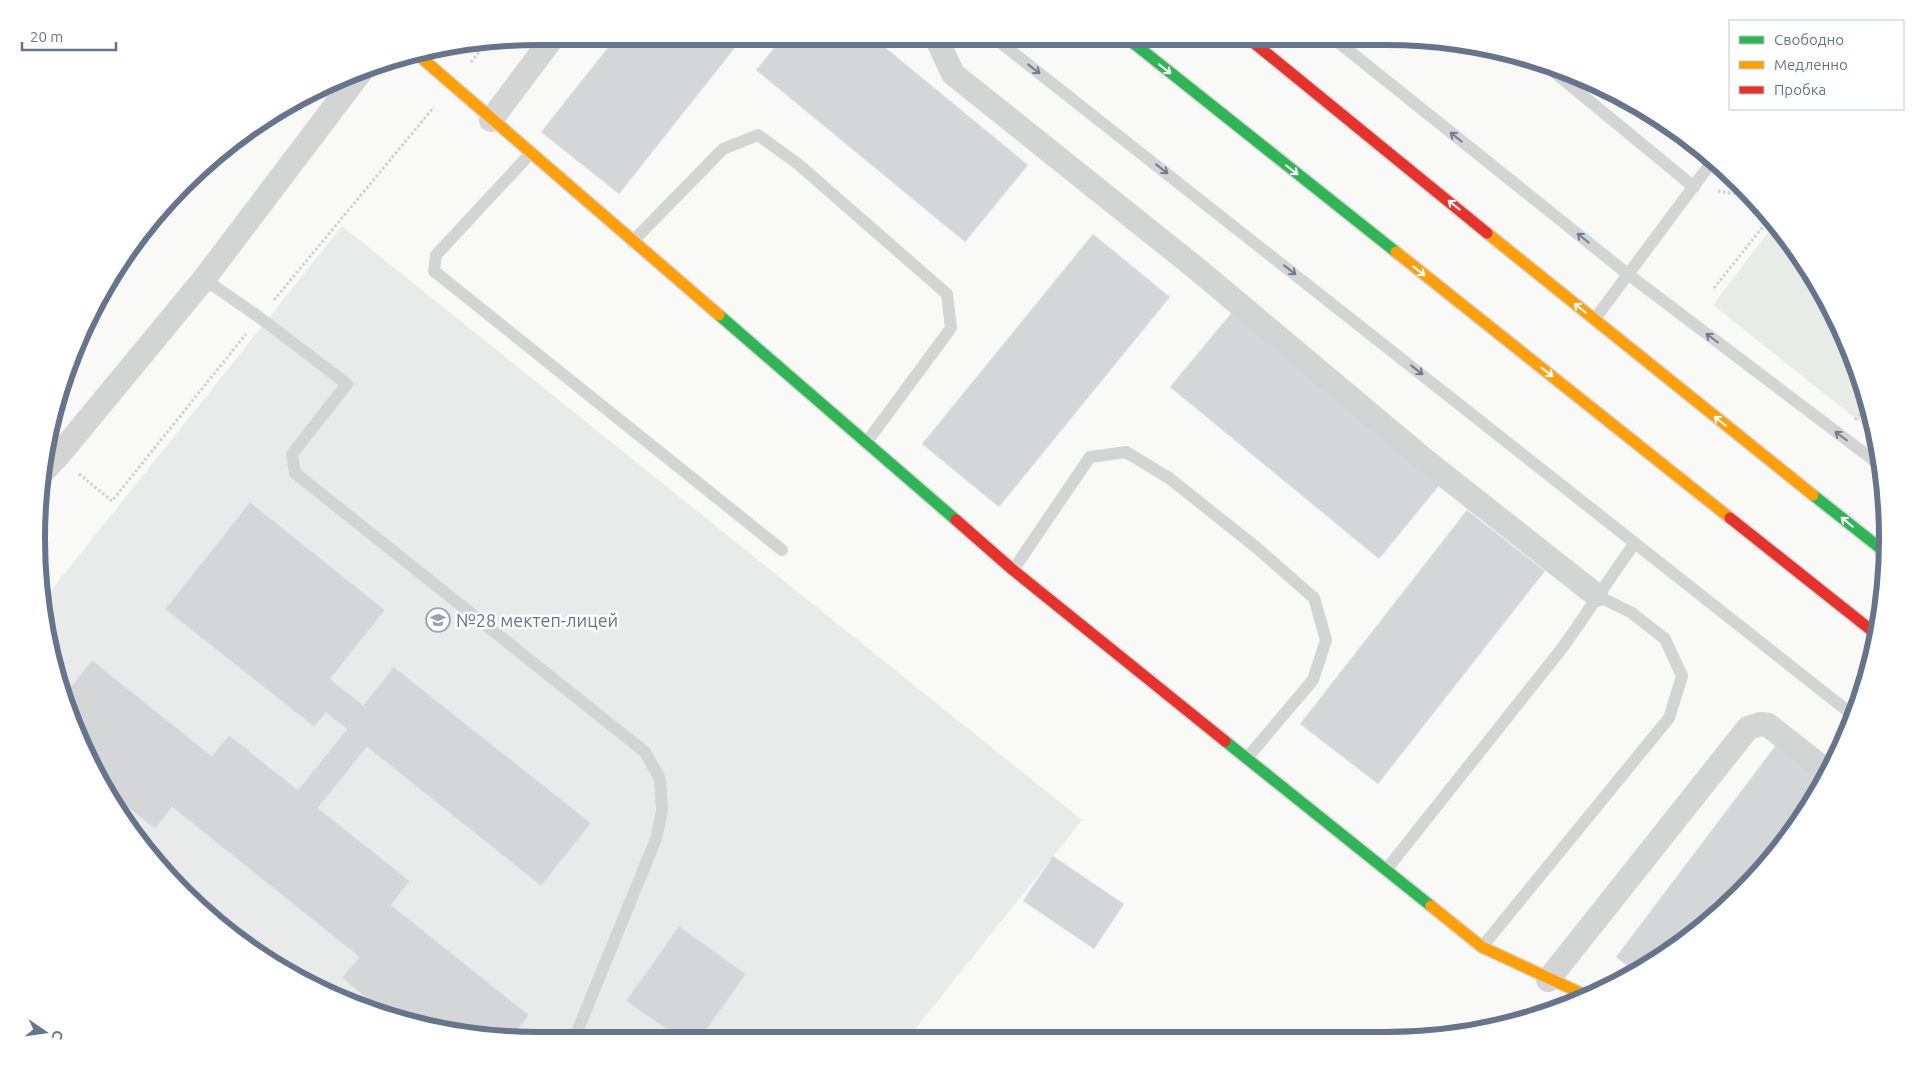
<svg xmlns="http://www.w3.org/2000/svg" width="1924" height="1077" font-family="Ubuntu,sans-serif">
<style>
.built{fill:#e9eaea}
.green{fill:#e8ece6}
.building{fill:#d5d6d7;stroke:#e8e8e8}
.lines{fill:none;stroke-linecap:round;stroke-linejoin:round}
.fast-casing{stroke:#d5d7d8;stroke-width:14}
.slow-casing{stroke:#d5d7d8;stroke-width:14}
.jam-casing{stroke:#d5d7d8;stroke-width:14}
.path{stroke:#cfd0d2;stroke-width:3;stroke-dasharray:2.5 2.5;stroke-linecap:butt}
.lane{stroke:#d3d4d4;stroke-width:12}
.street{stroke:#d3d4d4;stroke-width:24}
.fast{stroke:#30b455;stroke-width:11}
.slow{stroke:#ff9f0a;stroke-width:11}
.jam{stroke:#e5322d;stroke-width:11}
.oneway{stroke:#717e92}
.oneway2{stroke:#fff}
.labels{text-anchor:middle;dominant-baseline:central;stroke-width:5;stroke-linejoin:round;paint-order:stroke}
.poi-label{font-size:18px;fill:#66758b;stroke:#fff;text-anchor:start}
.rim{fill:none;stroke:#66758b;stroke-width:6}
</style>
<rect width="100%" height="100%" fill="#f9f9f8"/>
<path class="built" d="M342,226l740,594 -174,218 -402,2 -98,-16 -121,-51 -79,-57 -47,-47 -57,-79 -30,-60 -28,-93 -5,-34z"/>
<path class="green" d="M1775,223l9,10 52,84 35,92 4,25 -162,-129z"/>
<path class="building" d="M875,39l153,126 -63,77 -209,-172 25,-30z
M614,40h127l-122,154 -78,-62z
M1093,234l77,63 -171,210 -77,-63z
M1233,311l209,171 -63,77 -209,-172z
M250,502l135,108 -55,69 33,26 31,-38 197,156 -50,63 -174,-139 -49,61 92,73 -19,24 138,110 -20,25 -101,-16 -20,-9 -46,-37 17,-21 -187,-150 -17,22 -53,-42 -28,-57 -10,-35 28,-35 120,96 17,-21 69,55 49,-61 -21,-16 -12,14 -149,-118z
M1467,510l78,61 -167,213 -78,-60z
M1779,741l47,36 -6,13 -79,103 -77,63 -30,15 -18,-14z
M1053,856l71,48 -30,45 -71,-48z
M679,926l67,48 -46,65h-20l-54,-38z"/>
<g class="lines">
<g class="fast-casing">
<path id="fast" d="M1127,38l269,214
M719,315l237,205
M1813,495l72,57
M1225,741l206,165"/>
</g>
<g class="slow-casing">
<path id="slow" d="M417,54l302,261
M1487,233l326,262
M1396,252l334,266
M1431,906l51,41 103,48"/>
</g>
<g class="jam-casing">
<path id="jam" d="M1248,38l239,195
M1730,518l146,116
M956,520l57,50 212,171"/>
</g>
<path class="path" d="M471,62l17,-21
M1718,191l25,4 2,-3
M1714,288l56,-70
M274,300l160,-193
M1855,420l14,-17
M79,474l33,27 134,-167"/>
<path class="lane" d="M1333,38l296,237 251,190
M996,39l858,677
M1542,62l152,125
M530,154l-94,101 -2,16 348,279
M632,242l91,-93 35,-14 40,29 149,130 4,34 -85,115
M204,279l55,38 88,67 -55,70 3,19 350,279 15,27 2,32 -6,28 -82,200
M1594,320l120,-161
M1013,570l77,-113 36,-5 43,26 88,70 57,50 12,42 -13,40 -66,78
M1386,870l177,-223c25,-35 47,-70 72,-104
M1482,947l187,-229 13,-42 -17,-37 -33,-26 -36,-18"/>
<path class="street" d="M940,39l-2,3 15,32 244,195 229,192 170,134
M491,120l60,-80
M40,475l18,-19 146,-177 159,-210
M1548,980l200,-252 13,-4 7,1 60,47"/>
<use href="#fast" class="fast"/>
<use href="#slow" class="slow"/>
<use href="#jam" class="jam"/>
</g>
<defs><path id="oneway-shaft" d="M-6 0H5M1.5-3L5.5 0L1.5 3" fill="none" stroke-width="1.6" stroke-linecap="round" stroke-linejoin="round" transform="scale(1.25)"/></defs>
<g class="oneway">
<use href="#oneway-shaft" transform="translate(1034 69) rotate(38)"/>
<use href="#oneway-shaft" transform="translate(1456 137) rotate(-141)"/>
<use href="#oneway-shaft" transform="translate(1162 169) rotate(38)"/>
<use href="#oneway-shaft" transform="translate(1583 238) rotate(-141)"/>
<use href="#oneway-shaft" transform="translate(1290 270) rotate(38)"/>
<use href="#oneway-shaft" transform="translate(1712 338) rotate(-143)"/>
<use href="#oneway-shaft" transform="translate(1417 370) rotate(38)"/>
<use href="#oneway-shaft" transform="translate(1841 436) rotate(-143)"/>
</g>
<g class="oneway2">
<use href="#oneway-shaft" transform="translate(1165 69) rotate(38)"/>
<use href="#oneway-shaft" transform="translate(1292 170) rotate(38)"/>
<use href="#oneway-shaft" transform="translate(1454 205) rotate(-141)"/>
<use href="#oneway-shaft" transform="translate(1419 271) rotate(38)"/>
<use href="#oneway-shaft" transform="translate(1580 308) rotate(-141)"/>
<use href="#oneway-shaft" transform="translate(1547 372) rotate(38)"/>
<use href="#oneway-shaft" transform="translate(1720 421) rotate(-141)"/>
<use href="#oneway-shaft" transform="translate(1847 522) rotate(-141)"/>
</g>
<defs>
<g id="school-ring" transform="scale(1.25)"><circle r="9.5" fill="#fff" stroke="#99a3b1" stroke-width="1.5"/><path d="M0-5L7-2L0 1L-7-2ZM-4 1L0 2.5L4 1V4Q0 6-4 4Z" fill="#99a3b1"/></g>
</defs>
<g fill-rule="evenodd">
<use href="#school-ring" x="438" y="620"/>
</g>
<g class="labels">
<g class="poi-label">
<text x="456" y="620">№28 мектеп-лицей</text>
</g>
</g>
<path d="M0 0H1924V1077H0ZM538 45H1386A493 493 0 0 1 1879 538V539A493 493 0 0 1 1386 1032H538A493 493 0 0 1 45 539V538A493 493 0 0 1 538 45Z" fill="#fff" fill-rule="evenodd"/>
<path class="rim" d="M538 45H1386A493 493 0 0 1 1879 538V539A493 493 0 0 1 1386 1032H538A493 493 0 0 1 45 539V538A493 493 0 0 1 538 45Z"/>
<rect x="1729" y="20" width="175" height="90" fill="#ffffff" stroke="#c2c8d1"/>
<rect x="1739" y="36" width="25" height="8" fill="#30b455" stroke="#c2c8d1"/>
<text x="1774" y="45" font-size="15" fill="#66758b">Свободно</text>
<rect x="1739" y="61" width="25" height="8" fill="#ff9f0a" stroke="#c2c8d1"/>
<text x="1774" y="70" font-size="15" fill="#66758b">Медленно</text>
<rect x="1739" y="86" width="25" height="8" fill="#e5322d" stroke="#c2c8d1"/>
<text x="1774" y="95" font-size="15" fill="#66758b">Пробка</text>
<g transform="translate(45 1032) rotate(103)" stroke="#ffffff" stroke-width="4" paint-order="stroke">
<path d="M0-4L9 19L0 12L-9 19Z" fill="#66758b"/>
<text y="-8" font-size="14" font-weight="bold" text-anchor="middle" fill="#66758b">С</text>
</g>
<path d="M22 42v8h94v-8" fill="none" stroke="#66758b" stroke-width="2.5"/>
<text x="30" y="42" font-size="15" fill="#66758b" stroke="#ffffff" stroke-width="4" paint-order="stroke">20 m</text>
</svg>
